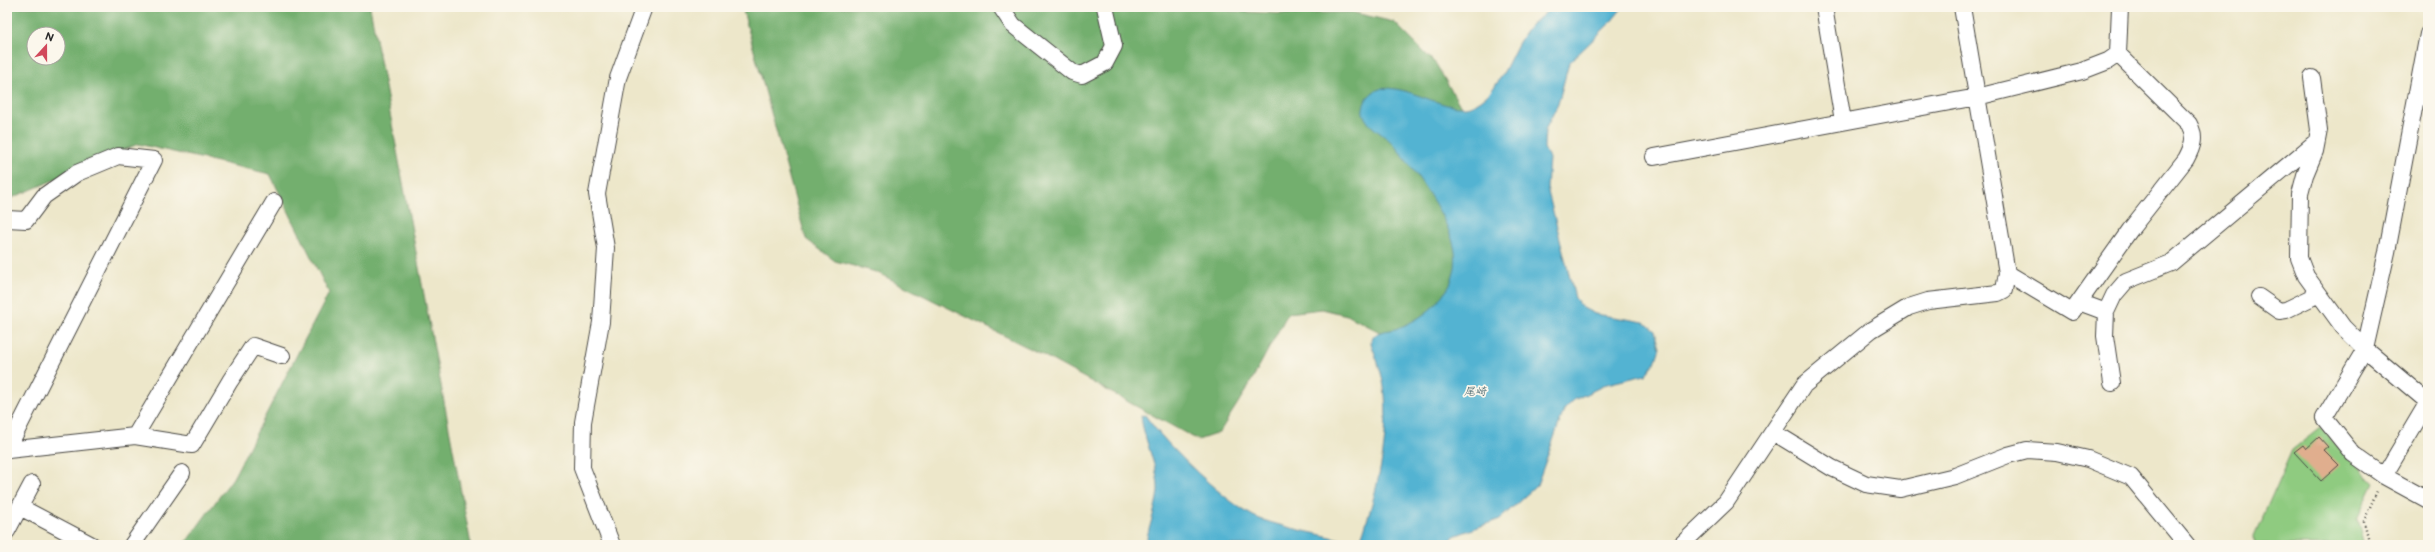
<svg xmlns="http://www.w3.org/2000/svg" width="2435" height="552" font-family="'Balsamiq Sans','Klee One',sans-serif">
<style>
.green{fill:#8fcb80;stroke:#5d7b56}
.forest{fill:#73af6e;stroke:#4f6d4c;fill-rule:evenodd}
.water{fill:#53b3d2;stroke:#3f6f7e}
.building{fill:#e0ae8e}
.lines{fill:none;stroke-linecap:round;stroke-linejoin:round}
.street-casing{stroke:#484743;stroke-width:18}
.path{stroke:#484743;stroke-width:2.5;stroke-dasharray:1 3;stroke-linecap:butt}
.street{stroke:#fff;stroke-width:16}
.labels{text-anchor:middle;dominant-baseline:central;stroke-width:3.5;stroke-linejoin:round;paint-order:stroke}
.water-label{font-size:11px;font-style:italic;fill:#395b65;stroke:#fbf7ec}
</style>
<rect width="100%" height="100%" fill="#fbf7ec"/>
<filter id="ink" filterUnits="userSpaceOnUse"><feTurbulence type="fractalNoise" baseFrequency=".025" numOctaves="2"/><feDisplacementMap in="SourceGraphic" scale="8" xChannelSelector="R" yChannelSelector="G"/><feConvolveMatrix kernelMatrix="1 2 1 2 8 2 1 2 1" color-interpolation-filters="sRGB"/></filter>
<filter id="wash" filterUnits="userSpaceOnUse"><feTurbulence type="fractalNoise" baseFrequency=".012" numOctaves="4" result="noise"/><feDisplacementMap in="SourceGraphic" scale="16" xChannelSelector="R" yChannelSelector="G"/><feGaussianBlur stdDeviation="0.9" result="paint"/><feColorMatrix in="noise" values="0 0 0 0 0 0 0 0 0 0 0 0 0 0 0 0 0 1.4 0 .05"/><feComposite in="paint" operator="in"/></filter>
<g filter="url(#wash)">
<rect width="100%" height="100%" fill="#ede7ca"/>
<path class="green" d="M2320,428l54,55 -17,36 7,26h-109l-1,-8 38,-87z"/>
<path class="forest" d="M7,7h363l101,538h-287l49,-67 96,-185 -59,-119 -132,-30 -131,56zM34,34h24v24h-24z
M742,7h478l10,4 57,3 64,-2 43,10 42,42 40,69 32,96 -80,128 -81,-42 -25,-6 -34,4 -40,74 -29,46 -21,7 -161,-88 -161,-80 -41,-11 -29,-22z"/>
<path class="water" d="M1551,7h72l-13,16 -41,40 -11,41 -13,26 -1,18 5,10 -2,30 28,110 8,10 12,6 49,8 11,9 5,17 -5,15 -10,12 -38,9 -33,16 -10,10 -27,75 -37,34 -46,17 -7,9h-302c4,-18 11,-36 13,-54 2,-19 -15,-53 -17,-75l4,-1c18,27 85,93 115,104 29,10 61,15 91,23l10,-3c16,-47 30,-102 23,-152 -2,-14 -8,-30 -13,-44 3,-13 13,-11 24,-14 33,-11 65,-40 60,-77 -3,-29 -42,-84 -61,-107 -9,-11 -27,-17 -31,-32 -1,-5 2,-13 6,-17 20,-25 75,19 101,10 34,-13 39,-57 61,-81 6,-6 15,-11 20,-18z"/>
<g id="blocks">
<path class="building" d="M2319,437l9,10 -4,3 15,15 -18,16 -27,-29 9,-7 3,4z"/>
</g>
</g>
<g filter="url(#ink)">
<use href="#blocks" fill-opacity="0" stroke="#484743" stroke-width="1"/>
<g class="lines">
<g class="street-casing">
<path id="street" d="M1001,7l12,18 59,47 10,3 23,-12 9,-17 -9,-39
M1824,7l19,114
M2428,34l-41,218 -22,97 -41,69 29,36 31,22 44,24
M2312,78l7,52 -4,21 -10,24 -5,19 -1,64 7,18 37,51 22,22 63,53
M1654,157l323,-60 105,-26 26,-10 10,-7
M7,219l19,1 18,-24 33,-23 41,-17 36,4 -147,290
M2007,273l65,39 58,-82 56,-71c7,-13 10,-22 3,-35l-71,-70 2,-47
M2259,297l20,14 7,-1 33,-16
M2079,302l27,10 8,-17 12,-14 45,-18 146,-122
M2106,312l-1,24 7,47
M1773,432l59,36 34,16 34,5 55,-13 53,-21 19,-5 30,2 31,7 43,18 56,68
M135,436l139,-234
M8,450l127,-14 57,9 38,-64 23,-35 29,10
M2384,476l44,-74
M20,507l72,38
M7,531l25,-47
M132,545l50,-72
M612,545l-30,-77 1,-46 18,-100 5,-74 -9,-54 21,-116 26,-71
M1681,545l45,-43 78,-117 67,-55 38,-23 19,-6 70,-8 6,-3 3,-17 -45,-266"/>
</g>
<path class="path" d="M2370,545l-6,-24 13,-30"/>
<use href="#street" class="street"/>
</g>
</g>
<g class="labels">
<g class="water-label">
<text x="1475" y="391">尾崎</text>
</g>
</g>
<rect width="2435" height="552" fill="none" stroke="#fbf7ec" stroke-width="24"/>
<g transform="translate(46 46) rotate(21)"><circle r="19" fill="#fbf7ec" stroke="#a8a59f"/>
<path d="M0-3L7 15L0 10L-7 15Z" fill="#d1495b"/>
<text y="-6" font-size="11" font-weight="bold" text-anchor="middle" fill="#2b2b2b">N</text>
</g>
</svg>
